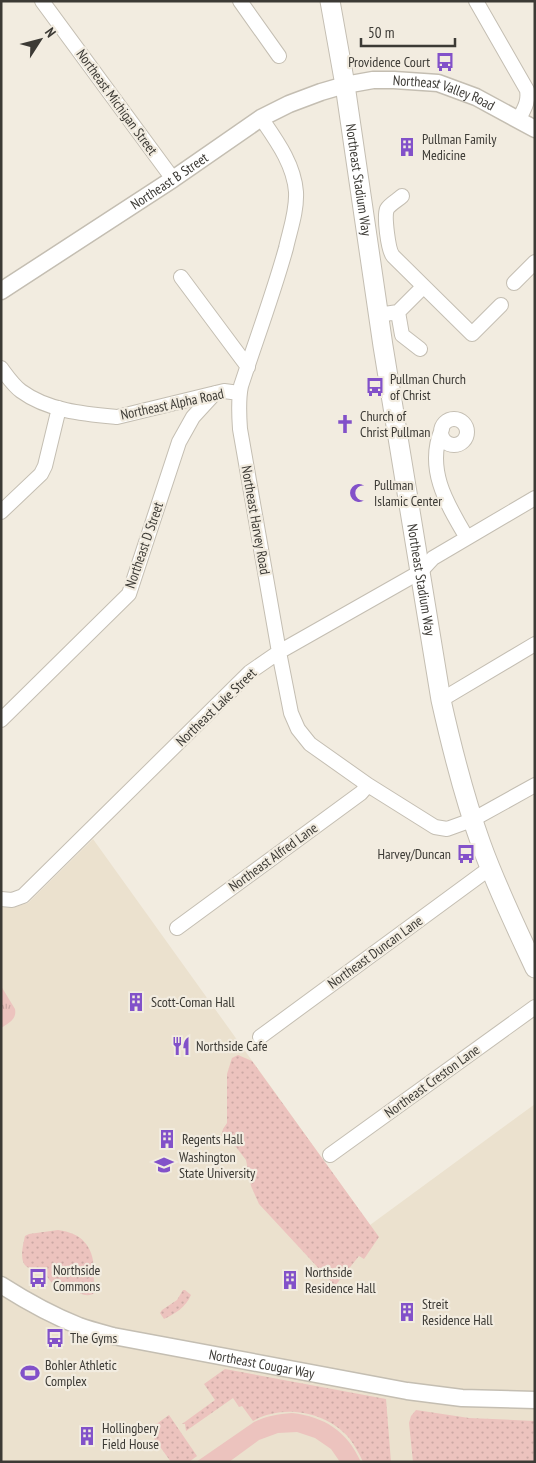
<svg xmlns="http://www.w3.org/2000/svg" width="536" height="1463" font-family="'PT Sans Narrow',sans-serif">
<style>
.built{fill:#ebe1ce}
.grass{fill:url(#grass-dots)}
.park{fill:url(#park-tufts)}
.garden{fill:#ecc3be}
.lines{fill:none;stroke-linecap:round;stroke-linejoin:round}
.minor-casing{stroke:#c4beb2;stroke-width:16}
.tertiary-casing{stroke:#c4beb2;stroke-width:19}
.secondary-casing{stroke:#c4beb2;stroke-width:21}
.minor{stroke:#fff;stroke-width:14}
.tertiary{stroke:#fff;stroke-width:16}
.secondary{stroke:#fff;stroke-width:19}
.labels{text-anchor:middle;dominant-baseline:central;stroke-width:4.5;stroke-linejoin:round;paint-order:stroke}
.poi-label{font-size:14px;fill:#3c3a35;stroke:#f2ece0;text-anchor:start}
.street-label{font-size:14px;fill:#3c3a35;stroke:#f2ece0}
</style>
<defs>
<pattern id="grass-dots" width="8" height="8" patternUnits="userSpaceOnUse" patternTransform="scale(1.25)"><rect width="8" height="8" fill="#ecc3be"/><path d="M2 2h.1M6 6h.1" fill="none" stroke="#cba8a4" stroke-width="1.8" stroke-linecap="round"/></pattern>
<pattern id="park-tufts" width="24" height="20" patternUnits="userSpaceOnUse" patternTransform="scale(1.25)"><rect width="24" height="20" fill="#ecc3be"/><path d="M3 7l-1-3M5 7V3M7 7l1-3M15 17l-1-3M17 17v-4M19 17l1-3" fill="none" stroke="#cba8a4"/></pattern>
</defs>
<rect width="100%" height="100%" fill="#f2ece0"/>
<path class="built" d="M93,839l277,386 165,-121v358h-534v-555l11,1 16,-5z"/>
<path class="grass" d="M238,1055l14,6 127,176 -15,22 -5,-3 -24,30 -76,-82 -8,-18 -5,-26 -10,-13 -9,-4 -6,-7 2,-7 4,-6v-49l5,-16z
M58,1230c23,3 35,15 36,39 0,8 -1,15 2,23 -7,6 -17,3 -22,-4l-18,-3 -5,-3 -9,-12c-4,-1 -9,-1 -13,-2 -11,-4 -6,-23 -4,-32l4,-2z
M183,1290h2l6,5c-5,12 -16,19 -27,24l-4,-6 2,-3 15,-10z
M225,1369l161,30 5,63h-28c-4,-9 -8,-16 -14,-24 -23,-27 -66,-34 -96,-17l-11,-15 -3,1 -6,-9 -47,33 -1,-7h-3l33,-24 -11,-16z
M416,1410l53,8 66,3v41h-122l-4,-39 2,-7z
M169,1415l28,41 -8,6h-18l-23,-32z"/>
<path class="park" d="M1,986l14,23c2,10 -6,14 -14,19z"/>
<path class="garden" d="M292,1413c33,4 55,18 69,49h-21l-9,-13 -16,-11 -18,-6 -19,1 -19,7 -30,22h-33l58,-40c12,-6 24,-8 38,-9z"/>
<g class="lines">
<g class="minor-casing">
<path id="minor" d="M42,1l131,178
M240,1l39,55
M476,1l51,89c2,12 -3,19 -8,29
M261,118c15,22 33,46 35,74 1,19 -6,38 -10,56 -13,47 -30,92 -45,138 -3,14 -2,29 -1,43l39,223 12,61 7,16 12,15 58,41 67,42 12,2 25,-9 63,-35
M402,196c-4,4 -12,8 -15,13 -3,7 1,41 6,47l79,78 29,-29
M181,277l67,90
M514,283l21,-21
M398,312l4,23 18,14
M378,315l20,-3 25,-25
M1,368c6,8 12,17 20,23 27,20 64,23 96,26l107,-26 15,2
M441 432a13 13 0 1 1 26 0a13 13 0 1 1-26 0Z
M442,429c-17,40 5,75 25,109
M1,512l40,-38 4,-8 14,-58
M441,700l94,-56
M1,720l128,-126 50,-152 14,-25 22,-24
M1,899l11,1 11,-4 227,-224 29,-20 141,-80 13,-14 102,-60
M177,928l184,-135 7,-8
M260,1037l230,-169
M330,1155l205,-148"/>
</g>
<g class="tertiary-casing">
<g id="tertiary">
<path id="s1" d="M1,291l172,-112 88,-61 28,-14 32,-12 24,-7 28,-5h21l44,3 38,14 59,32"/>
<path id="s2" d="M1,1285c25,16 50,30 78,41 11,4 23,7 34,10l294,55 55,7 73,2"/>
</g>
</g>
<g class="secondary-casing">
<g id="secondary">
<path id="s3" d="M330,1l15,84 38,261 58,354c11,49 23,97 40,144 15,42 35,83 54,124"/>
</g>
</g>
<use href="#minor" class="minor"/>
<use href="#tertiary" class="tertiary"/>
<use href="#secondary" class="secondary"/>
</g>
<defs>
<g id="bus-bare" transform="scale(1.5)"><path d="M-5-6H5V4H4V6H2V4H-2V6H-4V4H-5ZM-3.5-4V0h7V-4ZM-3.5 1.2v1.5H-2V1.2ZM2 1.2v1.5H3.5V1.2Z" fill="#8251c9" stroke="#f2ece0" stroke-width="2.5" paint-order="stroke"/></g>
<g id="building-bare" transform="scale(1.5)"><path d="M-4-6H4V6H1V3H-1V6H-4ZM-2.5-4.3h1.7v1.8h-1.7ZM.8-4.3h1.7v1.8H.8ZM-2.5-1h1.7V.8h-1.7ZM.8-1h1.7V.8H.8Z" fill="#8251c9" stroke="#f2ece0" stroke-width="2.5" paint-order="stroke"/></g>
<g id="church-bare" transform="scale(1.5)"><path d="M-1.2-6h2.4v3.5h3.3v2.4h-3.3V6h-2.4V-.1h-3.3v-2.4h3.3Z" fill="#8251c9" stroke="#f2ece0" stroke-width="2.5" paint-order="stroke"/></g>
<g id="mosque-bare" transform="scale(1.5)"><path d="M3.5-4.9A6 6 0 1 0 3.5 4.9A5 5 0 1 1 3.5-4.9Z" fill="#8251c9" stroke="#f2ece0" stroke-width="2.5" paint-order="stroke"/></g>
<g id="restaurant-bare" transform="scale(1.5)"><path d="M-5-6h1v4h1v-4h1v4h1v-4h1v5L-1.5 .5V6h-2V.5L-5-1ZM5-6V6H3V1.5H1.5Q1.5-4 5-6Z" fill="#8251c9" stroke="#f2ece0" stroke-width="2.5" paint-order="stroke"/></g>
<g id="university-bare" transform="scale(1.5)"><path d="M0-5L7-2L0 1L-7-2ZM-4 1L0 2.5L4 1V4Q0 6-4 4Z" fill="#8251c9" stroke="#f2ece0" stroke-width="2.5" paint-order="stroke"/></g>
<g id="stadium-bare" transform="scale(1.5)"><path d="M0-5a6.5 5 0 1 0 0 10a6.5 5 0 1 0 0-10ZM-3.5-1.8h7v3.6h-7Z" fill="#8251c9" stroke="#f2ece0" stroke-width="2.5" paint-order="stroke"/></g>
</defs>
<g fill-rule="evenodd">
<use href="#bus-bare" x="445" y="62"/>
<use href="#building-bare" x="407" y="147"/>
<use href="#bus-bare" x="375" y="387"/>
<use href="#church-bare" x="345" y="424"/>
<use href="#mosque-bare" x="359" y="493"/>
<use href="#bus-bare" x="466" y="854"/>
<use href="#building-bare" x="136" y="1002"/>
<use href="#restaurant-bare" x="181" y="1046"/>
<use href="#building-bare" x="167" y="1139"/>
<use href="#university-bare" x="164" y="1165"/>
<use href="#bus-bare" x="38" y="1278"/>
<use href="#building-bare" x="290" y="1280"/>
<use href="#building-bare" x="407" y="1312"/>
<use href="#bus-bare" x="55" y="1338"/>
<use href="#stadium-bare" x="30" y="1373"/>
<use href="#building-bare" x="87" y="1436"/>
</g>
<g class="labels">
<g class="poi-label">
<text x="430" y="62" text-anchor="end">Providence Court</text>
<text x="422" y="139">Pullman Family<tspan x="422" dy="16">Medicine</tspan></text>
<text x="390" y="379">Pullman Church<tspan x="390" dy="16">of Christ</tspan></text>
<text x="360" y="416">Church of<tspan x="360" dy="16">Christ Pullman</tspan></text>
<text x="374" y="485">Pullman<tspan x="374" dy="16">Islamic Center</tspan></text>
<text x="451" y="854" text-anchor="end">Harvey/Duncan</text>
<text x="151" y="1002">Scott-Coman Hall</text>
<text x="196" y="1046">Northside Cafe</text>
<text x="182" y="1139">Regents Hall</text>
<text x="179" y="1157">Washington<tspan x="179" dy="16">State University</tspan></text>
<text x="53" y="1270">Northside<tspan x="53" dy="16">Commons</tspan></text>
<text x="305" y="1272">Northside<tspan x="305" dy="16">Residence Hall</tspan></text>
<text x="422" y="1304">Streit<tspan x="422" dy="16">Residence Hall</tspan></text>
<text x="70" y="1338">The Gyms</text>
<text x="45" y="1365">Bohler Athletic<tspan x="45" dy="16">Complex</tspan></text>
<text x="102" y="1428">Hollingbery<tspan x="102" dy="16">Field House</tspan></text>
</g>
<g class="street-label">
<text stroke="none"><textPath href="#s1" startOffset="504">Northeast Valley Road</textPath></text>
<text transform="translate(117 102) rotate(54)">Northeast Michigan Street</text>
<text stroke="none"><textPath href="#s1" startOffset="201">Northeast B Street</textPath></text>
<text stroke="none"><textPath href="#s3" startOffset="181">Northeast Stadium Way</textPath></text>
<text transform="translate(172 404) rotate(-12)">Northeast Alpha Road</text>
<text transform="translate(256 520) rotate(80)">Northeast Harvey Road</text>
<text transform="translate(144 545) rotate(-71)">Northeast D Street</text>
<text stroke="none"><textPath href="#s3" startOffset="586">Northeast Stadium Way</textPath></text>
<text transform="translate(216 707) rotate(-44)">Northeast Lake Street</text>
<text transform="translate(273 857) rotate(-36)">Northeast Alfred Lane</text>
<text transform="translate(375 952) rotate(-36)">Northeast Duncan Lane</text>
<text transform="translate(432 1081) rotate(-36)">Northeast Creston Lane</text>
<text stroke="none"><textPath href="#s2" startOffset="275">Northeast Cougar Way</textPath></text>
</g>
</g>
<rect width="536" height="1463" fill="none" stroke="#3c3a35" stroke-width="5"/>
<g transform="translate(40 40) rotate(54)" stroke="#f2ece0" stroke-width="4" paint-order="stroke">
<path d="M0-4L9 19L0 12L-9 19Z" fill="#3c3a35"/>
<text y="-8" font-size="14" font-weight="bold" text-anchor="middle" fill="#3c3a35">N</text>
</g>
<path d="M361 38v8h94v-8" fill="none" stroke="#3c3a35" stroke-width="2.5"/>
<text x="368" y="38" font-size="15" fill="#3c3a35" stroke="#f2ece0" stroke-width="4" paint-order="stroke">50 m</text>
</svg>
